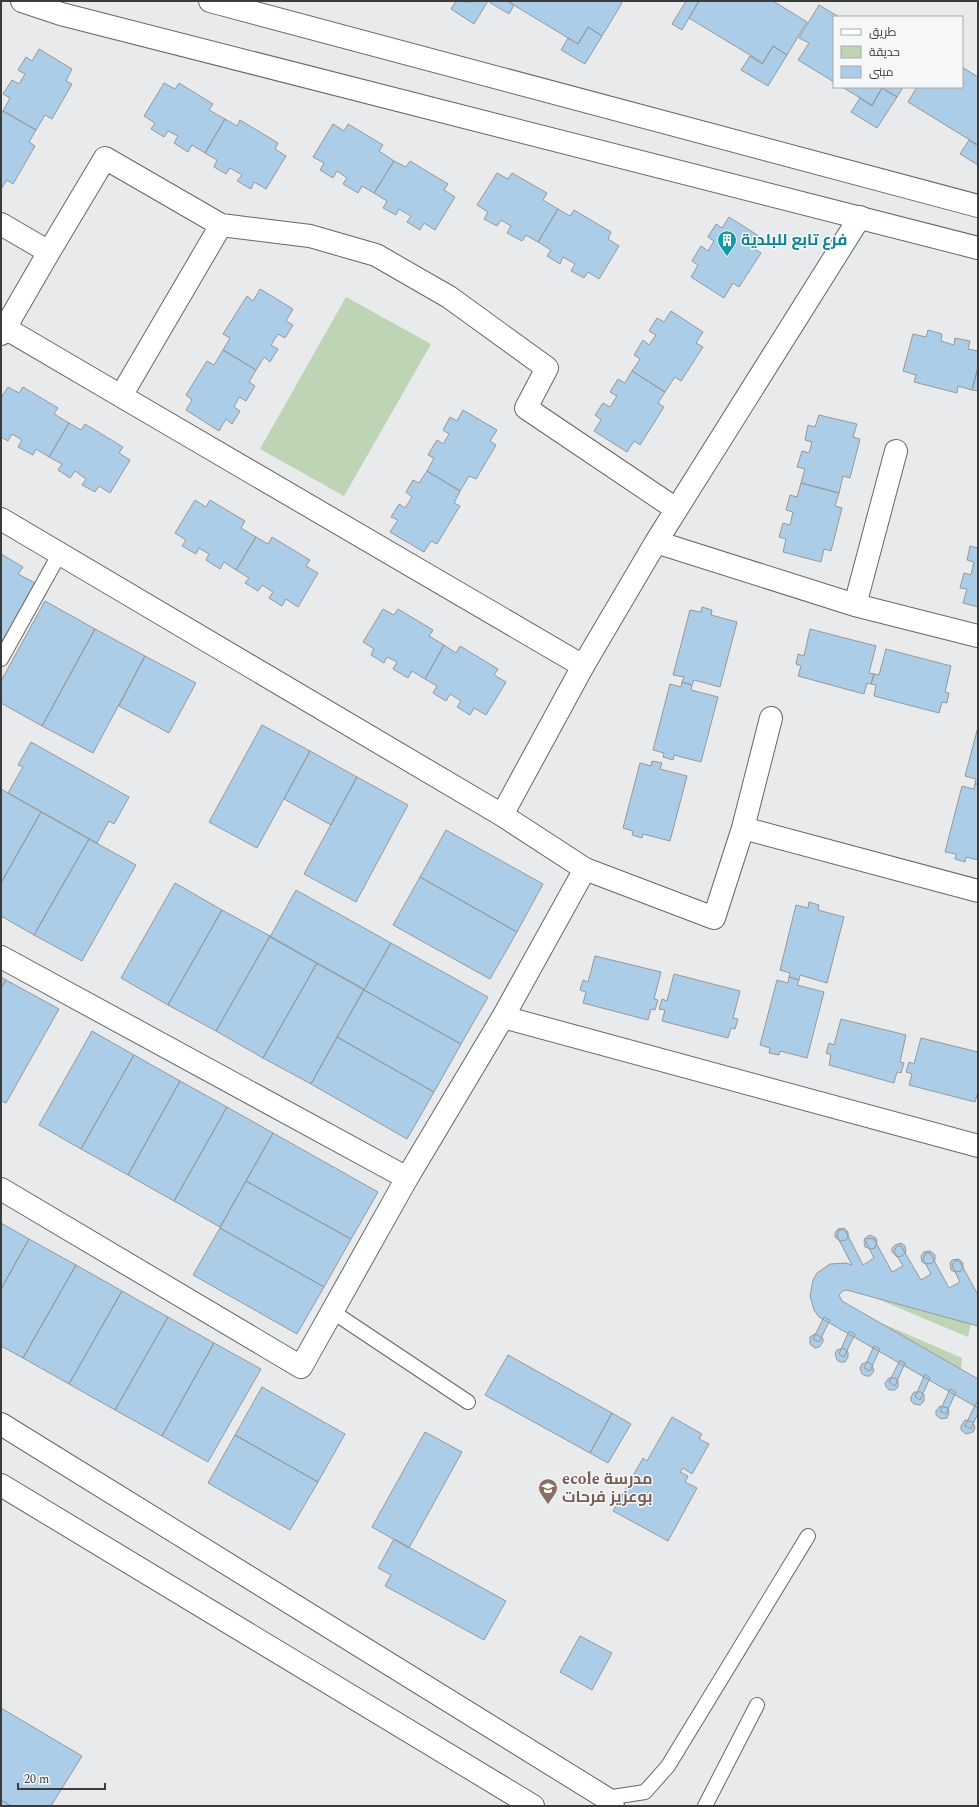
<svg xmlns="http://www.w3.org/2000/svg" width="979" height="1807" font-family="Spectral,Cairo,serif">
<style>
.green{fill:#bdd4b5}
.building{fill:#abcde7;stroke:#979899}
.lines{fill:none;stroke-linecap:round;stroke-linejoin:round}
.lane-casing{stroke:#656768;stroke-width:16}
.street-casing{stroke:#656768;stroke-width:24}
.secondary-casing{stroke:#656768;stroke-width:24}
.lane{stroke:#fff;stroke-width:14}
.street{stroke:#fff;stroke-width:22}
.secondary{stroke:#fff;stroke-width:22}
.labels{text-anchor:middle;dominant-baseline:central;stroke-width:3;stroke-linejoin:round;paint-order:stroke}
.culture-label{font-size:16px;font-weight:bold;fill:#0d838f;stroke:#f5f7f8;text-anchor:start}
.education-label{font-size:16px;font-weight:bold;fill:#785e54;stroke:#f5f7f8;text-anchor:start}
</style>
<rect width="100%" height="100%" fill="#e8eaeb"/>
<path class="green" d="M346,297l85,47 -87,152 -84,-47z
M875,1298l96,26 -3,13z
M879,1322l83,36 -1,11z"/>
<path class="building" d="M456,1l12,1 20,-1 -14,23 -23,-15z
M489,1h18l7,4 -5,9 -20,-12z
M507,1h112l3,2 -20,33 -14,-9 -10,17z
M686,1h13l-17,29 -10,-6z
M699,1h74l34,21 -20,33 -14,-9 -10,17 -74,-45z
M819,5l20,12h-5v65l-36,-22 11,-17 -10,-5z
M588,27l14,9 -17,28 -24,-14 7,-12 10,6z
M773,46l14,9 -19,31 -27,-16 9,-14 12,8z
M39,49l33,20 -6,12 6,3 -20,35 -7,-4 -9,15 -33,-19 7,-13 -7,-4 9,-14 7,4 6,-10 -7,-4 8,-13 6,4z
M962,67l16,10v68l-70,-43 9,-15h45z
M164,83l11,6 4,-6 34,21 -4,6 16,9 -20,34 -13,-8 -4,7 -14,-9 4,-7 -10,-5 -4,6 -13,-8 4,-6 -11,-7z
M842,87h61l-6,10 -15,-9 -10,17z
M882,88l15,9 -20,31 -26,-16 9,-14 12,8z
M3,111l33,19 -7,12 6,4 -22,38 -6,-4 -6,9v-75z
M225,119l12,7 3,-6 38,23 -3,6 11,7 -20,33 -12,-7 -3,7 -14,-8 5,-6 -12,-7 -4,6 -12,-7 3,-7 -12,-7z
M333,124l11,7 4,-7 35,21 -4,6 15,10 -20,32 -12,-7 -4,7 -15,-9 4,-6 -10,-7 -4,7 -13,-8 4,-7 -11,-6z
M969,140l9,6v19l-18,-11z
M394,161l12,6 4,-6 38,23 -4,6 11,7 -20,33 -11,-7 -4,7 -13,-8 4,-6 -12,-7 -3,6 -13,-7 4,-7 -13,-8z
M497,173l11,6 4,-6 35,20 -4,7 15,9 -20,33 -12,-7 -4,6 -15,-8 4,-7 -10,-6 -4,6 -13,-7 4,-7 -11,-7z
M558,209l12,7 4,-6 37,22 -3,7 11,7 -20,33 -11,-7 -4,6 -13,-7 4,-7 -12,-7 -3,7 -13,-8 4,-6 -13,-8z
M729,217l33,21 -7,11 6,4 -22,34 -6,-4 -9,15 -33,-21 7,-12 -6,-4 9,-15 7,5 6,-10 -6,-4 8,-13 6,4z
M260,289l33,20 -7,12 7,4 -8,13 -7,-4 -7,11 7,4 -8,13 -6,-5 -8,13 -33,-20 7,-12 -7,-4 24,-38 6,5z
M671,311l32,21 -7,11 7,4 -22,34 -6,-4 -10,15 -33,-21 8,-12 -6,-4 9,-15 6,5 7,-10 -7,-4 8,-13 7,4z
M928,330l14,4 -1,7 13,4 1,-7 15,3 -2,8 10,2v16l-6,23 -14,-4 -1,7 -43,-11 2,-7 -13,-4 10,-37 13,3z
M223,350l33,20 -7,12 6,4 -9,15 -7,-4 -5,10 6,4 -8,13 -6,-5 -7,12 -33,-21 6,-10 -6,-5 21,-34 7,4z
M978,367v24l-6,-1z
M632,371l33,21 -7,11 6,4 -24,38 -6,-4 -7,11 -33,-21 7,-11 -6,-5 8,-12 7,4 7,-11 -7,-4 8,-13 7,4z
M8,387l11,6 4,-6 35,21 -4,6 15,9 -20,34 -13,-8 -3,6 -15,-8 4,-7 -10,-6 -4,7 -7,-4v-39z
M463,410l34,20 -7,11 6,4 -20,34 -7,-3 -9,15 -33,-20 7,-13 -6,-3 9,-15 6,4 6,-10 -6,-4 7,-13 7,4z
M819,415l38,9 -4,13 7,2 -10,39 -7,-2 -4,17 -38,-10 4,-14 -8,-2 5,-16 7,2 3,-11 -7,-2 3,-15 7,2z
M69,423l12,7 4,-6 38,23 -4,6 11,7 -20,33 -11,-7 -4,6 -13,-7 4,-6 -11,-8 -5,7 -12,-8 4,-6 -13,-7z
M427,471l33,20 -6,12 6,3 -23,38 -6,-3 -7,11 -34,-20 8,-12 -7,-3 8,-13 6,4 7,-11 -6,-5 7,-12 6,3z
M801,483l38,10 -4,13 7,2 -11,43 -7,-2 -3,13 -38,-10 3,-13 -7,-2 4,-14 7,2 3,-13 -7,-2 4,-15 7,2z
M195,500l11,7 4,-7 35,21 -4,7 15,9 -20,33 -12,-8 -4,7 -14,-9 3,-6 -10,-6 -3,6 -14,-8 4,-6 -11,-7z
M256,537l12,7 4,-7 38,23 -4,6 12,7 -20,34 -12,-8 -4,7 -13,-8 4,-6 -11,-7 -4,6 -13,-8 4,-5 -13,-8z
M970,546l8,2v-1v60l-15,-4 4,-14 -7,-1 4,-15 7,2 3,-13 -7,-2z
M1,554l22,13 -5,7 19,10 -36,62z
M45,601l50,28 -53,97 -41,-23v-22z
M702,607l10,3 -1,5 26,7 -17,65 -26,-7 -2,5 -10,-3 2,-5 -11,-2 17,-65 11,2z
M383,609l11,6 4,-6 35,21 -4,6 15,9 -19,34 -13,-8 -4,7 -15,-9 4,-7 -10,-5 -3,6 -13,-8 3,-6 -11,-7z
M95,629l50,27 -52,97 -51,-27z
M810,629l66,17 -7,27 5,1 -3,10 -4,-1 -3,11 -66,-18 3,-10 -5,-2 2,-10 6,2z
M444,645l12,8 4,-7 38,23 -4,6 12,7 -20,33 -12,-7 -4,7 -13,-8 4,-6 -11,-7 -4,7 -13,-8 4,-7 -12,-7z
M886,649l65,17 -6,26 4,1 -2,10 -5,-1 -3,11 -65,-17 2,-11 -5,-1 3,-10 5,1z
M145,656l51,27 -27,50 -50,-27z
M682,682l10,3 -1,5 27,7 -17,65 -27,-7 -1,5 -10,-3 1,-4 -11,-3 17,-66 11,3z
M262,725l48,26 -53,97 -48,-26z
M978,727v57h-3l1,-5 -11,-3z
M31,742l98,55 -15,27 -5,-3 -12,22 -89,-50 15,-26 -5,-2z
M310,751l47,26 -26,48 -47,-26z
M652,761l10,2 -2,6 27,7 -17,65 -27,-7 -1,4 -10,-3 1,-4 -10,-3 17,-65 11,3z
M357,777l51,28 -52,97 -52,-28z
M975,784h3v76l-12,-3 -1,5 -10,-3 1,-5 -11,-2 17,-66 12,3z
M1,789l40,23 -40,71z
M41,812l48,27 -55,96 -33,-19v-33z
M446,830l97,54 -26,48 -97,-55z
M89,839l47,26 -54,96 -48,-26z
M420,877l97,55 -27,47 -97,-54z
M175,883l47,27 -54,95 -47,-27z
M296,890l95,53 -27,47 -94,-53z
M809,902l10,3 -1,5 26,7 -17,66 -27,-8 -1,5 -10,-3 1,-4 -10,-3 16,-65 12,3z
M222,910l48,26 -54,95 -48,-26z
M270,936l47,27 -54,95 -47,-27z
M391,943l97,54 -27,47 -97,-54z
M595,956l66,16 -7,27 4,1 -3,10 -4,-1 -3,11 -65,-17 3,-11 -6,-2 3,-10 5,2z
M317,963l47,26 -53,95 -48,-26z
M674,974l66,17 -7,27 5,1 -3,10 -4,-1 -3,10 -66,-17 3,-11 -6,-1 3,-10 5,2z
M1,977l5,3 -5,8z
M789,977l10,3 -2,5 27,7 -17,66 -27,-7 -1,4 -10,-2 1,-5 -10,-3 17,-65 11,3z
M6,980l53,29 -53,94 -5,-2v-113z
M364,990l97,54 -27,48 -97,-55z
M841,1019l65,16 -6,27 4,1 -3,10 -4,-1 -3,11 -65,-18 2,-10 -5,-2 3,-10 5,2z
M92,1031l42,24 -53,94 -42,-24z
M337,1037l97,55 -27,47 -96,-55z
M921,1038l57,14v39l-3,11 -66,-17 3,-11 -6,-2 3,-10 5,2z
M134,1055l46,26 -52,94 -47,-26z
M180,1081l47,26 -53,94 -46,-26z
M227,1107l46,26 -53,94 -46,-26z
M273,1133l105,59 -27,47 -105,-58z
M246,1181l105,58 -27,48 -104,-59z
M1,1223l28,16 -28,50z
M220,1228l104,59 -27,47 -104,-59z
M844,1228l4,4v5l-2,3 -6,1 -5,-4v-4l3,-4z
M839,1230h5l2,2 17,33 11,-7 -8,-16 2,-4 6,1 18,33 11,-6 -9,-15 3,-5h4l20,34 10,-6 -8,-15 3,-6h4l19,35 11,-6 -8,-17 4,-5 4,2 18,33v31l-131,-36 -4,1 -4,4 3,6 136,78v29l-159,-91 -5,-7 -4,-14 3,-16 4,-7 13,-9 16,-1 6,2 -15,-29z
M870,1235l6,3 1,4 -2,6 -4,1 -6,-2 -1,-5 1,-4z
M29,1239l47,26 -53,93 -22,-12v-57z
M901,1243l4,3 1,6 -4,4 -5,1 -5,-5v-4l3,-3z
M930,1251l5,4v5l-3,3 -6,1 -4,-2 -1,-6 3,-4z
M959,1259l4,4v4l-2,4 -6,1 -4,-2 -1,-7 2,-3z
M76,1265l46,26 -53,93 -46,-26z
M122,1291l46,26 -53,93 -46,-26z
M168,1317l46,26 -52,93 -47,-26z
M824,1317l6,3 -11,22 -6,-3z
M849,1331l6,3 -11,23 -5,-3z
M815,1334l8,4v4l-4,5 -4,1 -5,-4v-7z
M214,1343l47,26 -53,93 -46,-26z
M874,1346l6,3 -10,22 -6,-3z
M843,1348l5,4v5l-3,5h-5l-3,-2 -2,-6 2,-4z
M508,1355l104,58 -22,40 -105,-58z
M900,1360l5,3 -10,23 -6,-4z
M868,1362l4,3 2,6 -4,5h-4l-4,-2 -2,-6 2,-4z
M925,1374l5,4 -10,22 -5,-3z
M889,1378h7l2,3v6l-3,3h-6l-3,-3 -1,-4z
M262,1387l83,47 -27,48 -83,-47z
M950,1389l6,3 -10,22 -6,-3z
M914,1392h7l3,3v6l-4,4 -6,-1 -3,-3v-4z
M976,1403l2,1v9l-7,16 -6,-3z
M940,1406l8,2 1,4 -2,6 -6,1 -5,-4v-4z
M612,1413l19,11 -23,39 -18,-10z
M672,1417l30,17 -3,5 10,5 -17,30 -9,-6 -3,4 8,4 -3,6 12,6 -29,53 -55,-30 30,-53 4,3z
M965,1420l8,2 2,6 -2,4 -7,2 -5,-4v-4z
M425,1432l37,20 -53,96 -37,-21z
M235,1435l83,47 -28,48 -82,-47z
M394,1539l112,62 -22,39 -99,-54 6,-11 -13,-7z
M580,1636l32,17 -20,37 -32,-18z
M1,1708l81,48 -31,50h-40l-10,-6z
M1,1800l10,6h-10z"/>
<g class="lines">
<g class="lane-casing">
<path id="lane" d="M1,659l59,-106
M333,1312l135,90
M606,1798l39,-6 23,-26 140,-230
M705,1806l52,-101"/>
</g>
<g class="street-casing">
<path id="street" d="M860,217l-204,325 199,63 123,31
M1,224l48,28 56,-94 116,67 -100,171 -116,-68 -4,6
M221,225l89,11 66,19 73,42 98,71 -21,40 150,101
M5,328l44,-76
M121,396l462,270
M1,519l501,296 83,54 -82,148 -96,161 -406,-221
M855,605l41,-154
M502,815l81,-149 73,-124
M743,828l235,63
M585,869l129,49 29,-90 28,-110
M503,1017l475,129
M1,1189l300,178 106,-189"/>
</g>
<g class="secondary-casing">
<path id="secondary" d="M22,1l39,13 917,234
M210,1l768,205
M1,1424l605,374 7,8
M1,1485l532,321"/>
</g>
<use href="#lane" class="lane"/>
<use href="#street" class="street"/>
<use href="#secondary" class="secondary"/>
</g>
<defs>
<g id="building-pin" transform="scale(1)"><path d="M0 17L-7.5 6A9.5 9.5 0 1 1 7.5 6Z" fill="#0f9aa8" stroke="#f5f7f8"/><path d="M-4-6H4V6H1V3H-1V6H-4ZM-2.5-4.3h1.7v1.8h-1.7ZM.8-4.3h1.7v1.8H.8ZM-2.5-1h1.7V.8h-1.7ZM.8-1h1.7V.8H.8Z" fill="#fff"/></g>
<g id="school-pin" transform="scale(1)"><path d="M0 17L-7.5 6A9.5 9.5 0 1 1 7.5 6Z" fill="#8d6e63" stroke="#f5f7f8"/><path d="M0-5L7-2L0 1L-7-2ZM-4 1L0 2.5L4 1V4Q0 6-4 4Z" fill="#fff"/></g>
</defs>
<g fill-rule="evenodd">
<use href="#building-pin" x="727" y="240"/>
<use href="#school-pin" x="548" y="1488"/>
</g>
<g class="labels">
<g class="culture-label">
<text x="741" y="240">فرع تابع للبلدية</text>
</g>
<g class="education-label">
<text x="562" y="1479">ecole مدرسة<tspan x="562" dy="18">بوعزيز فرحات</tspan></text>
</g>
</g>
<rect width="979" height="1807" fill="none" stroke="#3a3b3b" stroke-width="4"/>
<rect x="833" y="16" width="130" height="72" fill="#f5f7f8" stroke="#aaacac"/>
<rect x="841" y="29" width="20" height="6" fill="#ffffff" stroke="#aaacac"/>
<text x="869" y="36" font-size="12" fill="#3a3b3b">طريق</text>
<rect x="841" y="46" width="20" height="12" fill="#bdd4b5" stroke="#aaacac"/>
<text x="869" y="56" font-size="12" fill="#3a3b3b">حديقة</text>
<rect x="841" y="66" width="20" height="12" fill="#abcde7" stroke="#aaacac"/>
<text x="869" y="76" font-size="12" fill="#3a3b3b">مبنى</text>
<path d="M18 1783v6h87v-6" fill="none" stroke="#3a3b3b" stroke-width="2"/>
<text x="24" y="1783" font-size="12" fill="#3a3b3b" stroke="#f5f7f8" stroke-width="3" paint-order="stroke">20 m</text>
</svg>
